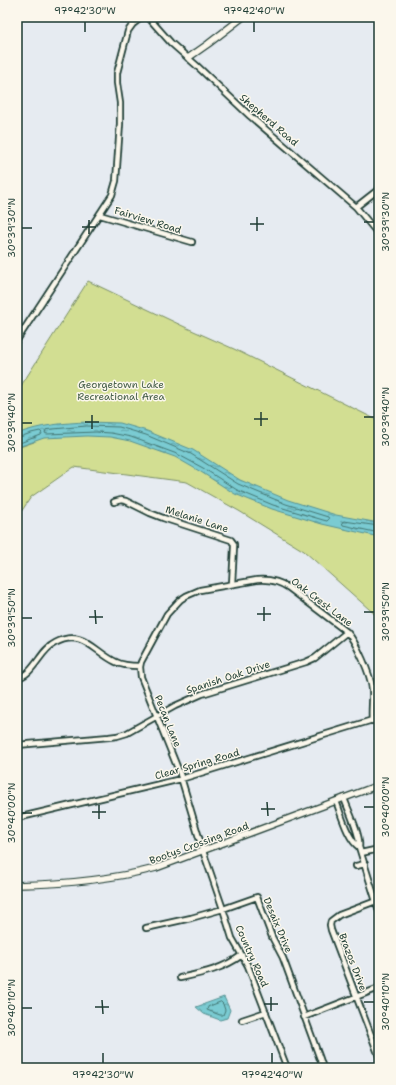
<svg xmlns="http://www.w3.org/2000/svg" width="396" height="1085" font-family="'Shantell Sans',sans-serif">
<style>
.park{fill:#d2de92;stroke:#788e63}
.water{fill:url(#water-ripples);stroke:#569293}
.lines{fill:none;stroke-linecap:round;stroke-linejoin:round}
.shore{stroke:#437673;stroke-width:1}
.minor-casing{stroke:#1f3d34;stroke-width:8}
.tertiary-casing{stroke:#1f3d34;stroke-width:8}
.minor{stroke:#fbf7ec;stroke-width:4.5}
.tertiary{stroke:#fbf7ec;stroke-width:5.5}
.ticks{fill:none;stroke:#1f3d34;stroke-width:1.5}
.labels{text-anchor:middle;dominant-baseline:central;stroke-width:3;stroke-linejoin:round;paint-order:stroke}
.street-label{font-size:10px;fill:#1f3d34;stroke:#fbf7ec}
.park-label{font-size:10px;fill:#435d47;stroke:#fbf7ec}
.neatline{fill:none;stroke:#1f3d34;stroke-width:1.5}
.ticks-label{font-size:10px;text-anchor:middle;fill:#1f3d34}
</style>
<defs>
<pattern id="water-ripples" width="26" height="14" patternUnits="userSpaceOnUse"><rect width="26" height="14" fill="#7acbd2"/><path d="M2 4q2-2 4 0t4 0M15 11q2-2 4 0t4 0" fill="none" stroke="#63a6ab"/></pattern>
</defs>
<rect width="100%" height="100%" fill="#e6ebf1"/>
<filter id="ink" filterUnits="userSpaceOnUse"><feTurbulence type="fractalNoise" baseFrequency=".025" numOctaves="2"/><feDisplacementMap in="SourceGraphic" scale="8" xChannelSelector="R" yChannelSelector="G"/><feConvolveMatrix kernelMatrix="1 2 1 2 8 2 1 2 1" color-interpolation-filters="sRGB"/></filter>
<g filter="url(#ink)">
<path class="park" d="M88,281l99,47 47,21 145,72v197l-75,-67 -65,-40 -52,-29 -113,-15 -43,30 -14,21v-70l17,-6 -17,-11v-39z"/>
<path class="water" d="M87,422l33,1 27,8 46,19 47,30 48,20 48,15 43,8v14l-57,-13 -50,-15 -37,-15 -34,-22 -26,-15 -45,-16 -20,-4 -23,-1 -43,2 -23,8 -4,2v-14c22,-9 47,-11 70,-12z
M224,997l6,13 -3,8 -7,2 -16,-6 -8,-7z"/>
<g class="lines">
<path class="shore" d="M87,426l32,1 27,8 45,19 47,30 48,20 42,13 1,2 -2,2 -4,-1 -50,-15 -36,-15 -34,-22 -26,-14 -46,-17 -20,-4 -15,-1 -49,2 -2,-1 1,-3z
M17,438l14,-5 9,-2 2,2 -1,2 -24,9
M379,526l-35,-5 -2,1 1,3 36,8
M221,1002l2,2 2,6 -2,5h-3l-13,-5 1,-3z"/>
<g class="minor-casing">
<path id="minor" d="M148,17l23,26 25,22 54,51 106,91 23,28
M356,207l23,-18
M100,215l92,27
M17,324l5,8
M17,340l95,-145 4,-14 4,-57v-21l-3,-20v-10l11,-42 5,-7 9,-7
M114,502l7,-2 5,1 24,12 13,5 68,22 3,4v3l-2,37
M17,678c17,-3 23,-28 38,-35 28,-15 39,9 61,19 7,4 16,4 24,4
M375,720l4,5
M17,745l92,-8 8,-1 10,-3 48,-27 27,-12 104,-32 9,-4 32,-26
M344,798c4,12 17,37 15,49l20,64
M336,801c5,13 12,39 23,46
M17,818l164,-39 198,-61
M361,853l18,-4
M356,866l9,-2
M376,901l-37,14 -8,6 -1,4 1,5 48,126
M146,928l45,-10 32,-9 34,-12 15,40 11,21 37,101 3,9
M180,978c23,-5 43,-9 62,-23
M304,1017l75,-29
M242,1020l24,-8
M287,1068l-39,-102 -16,-28 -9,-29 -20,-58 -23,-77 -39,-97 -1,-10 1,-5 26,-48 13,-14 6,-4 14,-6 57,-10c12,-1 22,1 32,8l58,44c9,10 24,43 25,57 1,10 -1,21 0,32"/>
</g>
<g class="tertiary-casing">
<path id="tertiary" d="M188,58l20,-14 35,-27
M17,885c47,-1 93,-5 139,-17l223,-83"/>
</g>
<use href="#minor" class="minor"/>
<use href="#tertiary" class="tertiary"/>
</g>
</g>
<path class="ticks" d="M85,22v10M254,22v10M257,217v14M89,220v14M364,222h10M250,224h14M82,227h14M22,228h10M261,412v14M92,415v14M364,417h10M254,419h14M85,422h14M22,423h10M264,607v14M95,610l1,14M364,612h10M257,614h14M89,617h14M22,618h10M267,802l1,14M99,805v14M364,807h10M261,809h14M92,812h14M22,813h10M271,997v14M102,1000l1,14M364,1002h10M264,1004h14M95,1007h14M22,1008h10M103,1053v10M272,1053v10"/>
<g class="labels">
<g class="street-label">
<text transform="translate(269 120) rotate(41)">Shepherd Road</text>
<text transform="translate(148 220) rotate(17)">Fairview Road</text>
<text transform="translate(197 519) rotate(18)">Melanie Lane</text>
<text transform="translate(322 602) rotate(37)">Oak Crest Lane</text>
<text transform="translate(228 677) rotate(-18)">Spanish Oak Drive</text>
<text transform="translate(168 721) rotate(68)">Pecan Lane</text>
<text transform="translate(197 764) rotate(-16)">Clear Spring Road</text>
<text transform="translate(199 843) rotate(-20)">Bootys Crossing Road</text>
<text transform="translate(278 925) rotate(67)">Desaix Drive</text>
<text transform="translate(252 956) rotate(66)">Country Road</text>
<text transform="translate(353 962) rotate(69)">Brazos Drive</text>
</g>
<g class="park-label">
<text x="121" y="384">Georgetown Lake<tspan x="121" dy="12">Recreational Area</tspan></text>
</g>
</g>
<rect width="396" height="1085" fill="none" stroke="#fbf7ec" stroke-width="44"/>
<rect x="22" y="22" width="352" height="1041" class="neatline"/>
<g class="ticks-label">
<text x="85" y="14">97°42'30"W</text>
<text x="254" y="14">97°42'40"W</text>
<text transform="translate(385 222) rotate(-90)" y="4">30°39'30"N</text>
<text transform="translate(11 228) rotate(-90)" y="4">30°39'30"N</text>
<text transform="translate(385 417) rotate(-90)" y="4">30°39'40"N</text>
<text transform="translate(11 423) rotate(-90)" y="4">30°39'40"N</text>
<text transform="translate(385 612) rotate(-90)" y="4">30°39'50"N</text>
<text transform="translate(11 618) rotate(-90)" y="4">30°39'50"N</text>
<text transform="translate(385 807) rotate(-90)" y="4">30°40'00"N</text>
<text transform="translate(11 813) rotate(-90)" y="4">30°40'00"N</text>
<text transform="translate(385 1002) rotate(-90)" y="4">30°40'10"N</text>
<text transform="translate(11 1008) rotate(-90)" y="4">30°40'10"N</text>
<text x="103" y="1078">97°42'30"W</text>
<text x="272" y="1078">97°42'40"W</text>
</g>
</svg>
